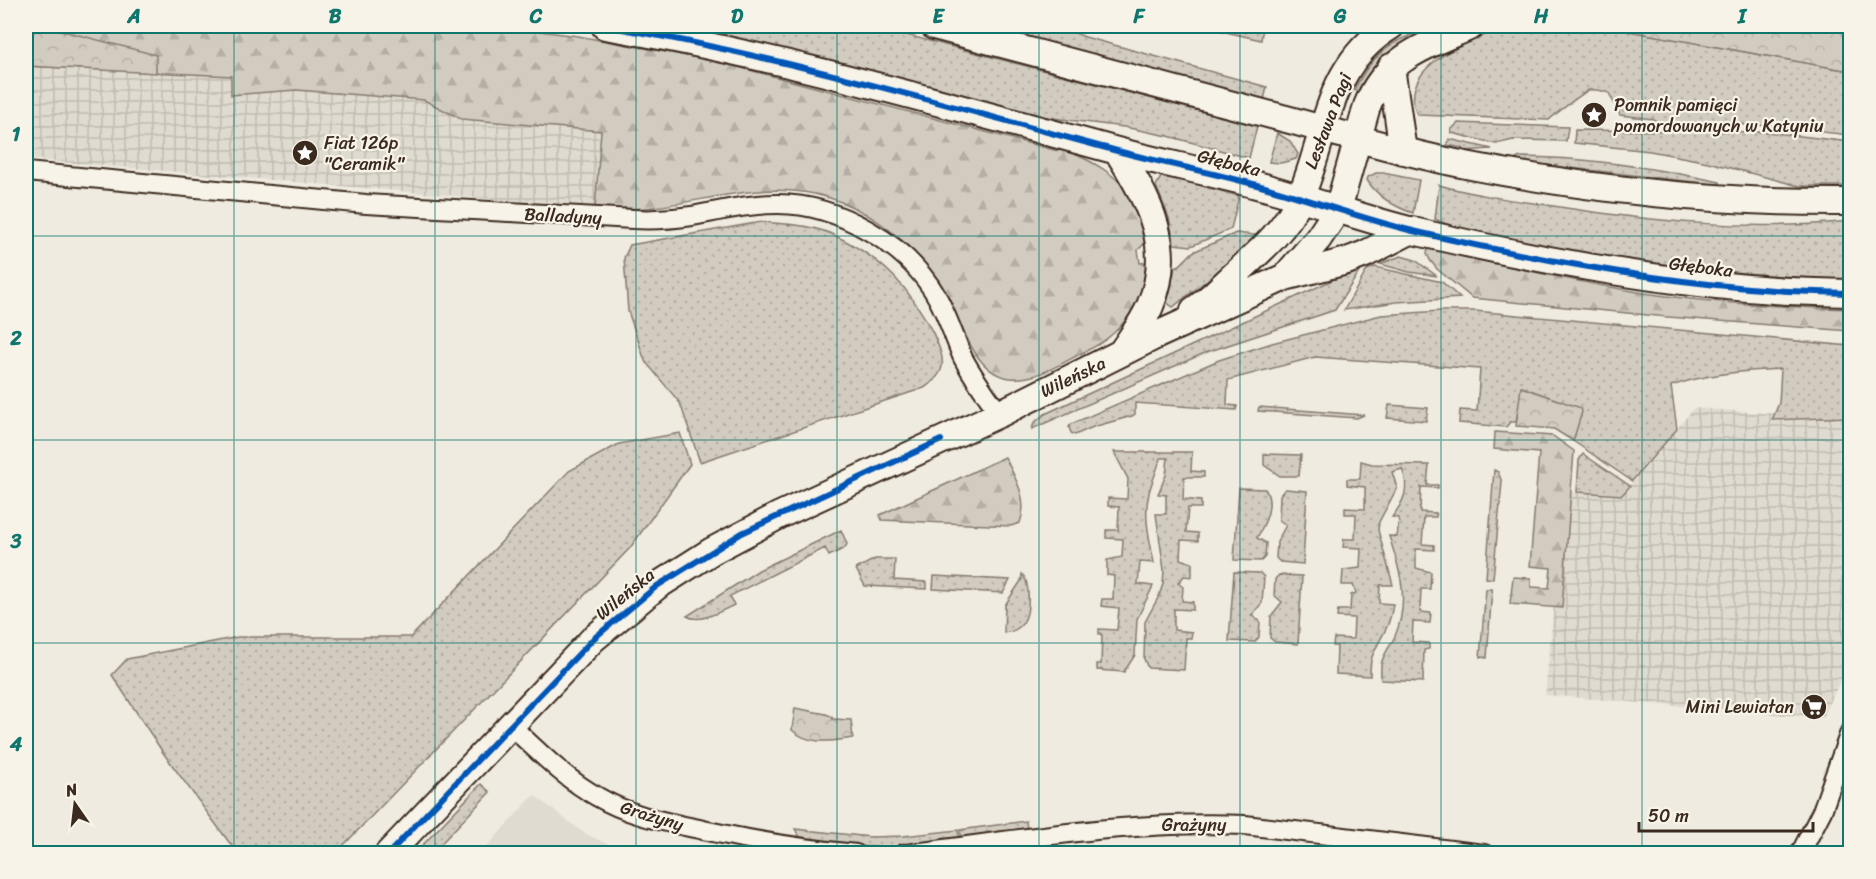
<svg xmlns="http://www.w3.org/2000/svg" width="1876" height="879" font-family="Sriracha,sans-serif">
<style>
.built{fill:#e0dbd0}
.industrial{fill:url(#industrial-grid)}
.grass{fill:url(#grass-dots);stroke:#867a6f;stroke-width:1.5}
.forest{fill:url(#forest-firs);stroke:#867a6f;stroke-width:1.5}
.park{fill:url(#park-crowns);stroke:#867a6f;stroke-width:1.5}
.lines{fill:none;stroke-linecap:round;stroke-linejoin:round}
.street-casing{stroke:#3b2a1e;stroke-width:22}
.secondary-casing{stroke:#3b2a1e;stroke-width:30}
.street{stroke:#f7f3e8;stroke-width:18}
.secondary{stroke:#f7f3e8;stroke-width:26}
.cycleway-casing{stroke:#f7f3e8;stroke-width:10}
.cycleway{stroke:#0057b8;stroke-width:6}
.grid{fill:none;stroke:#0f766e;stroke-width:1.5;stroke-opacity:0.55}
.labels{text-anchor:middle;dominant-baseline:central;stroke-width:4.5;stroke-linejoin:round;paint-order:stroke}
.poi-label{font-size:18px;fill:#3b2a1e;stroke:#f7f3e8;text-anchor:start}
.street-label{font-size:18px;fill:#3b2a1e;stroke:#f7f3e8}
.neatline{fill:none;stroke:#0f766e;stroke-width:2}
.grid-label{font-size:20px;text-anchor:middle;font-weight:bold;fill:#0f766e}
</style>
<defs>
<pattern id="industrial-grid" width="8" height="8" patternUnits="userSpaceOnUse" patternTransform="scale(1.5)"><rect width="8" height="8" fill="#e0dbd0"/><path d="M0 4h8M4 0v8" fill="none" stroke="#c1bcb2"/></pattern>
<pattern id="grass-dots" width="8" height="8" patternUnits="userSpaceOnUse" patternTransform="scale(1.5)"><rect width="8" height="8" fill="#d1cbc0"/><path d="M2 2h.1M6 6h.1" fill="none" stroke="#b4aea5" stroke-width="1.8" stroke-linecap="round"/></pattern>
<pattern id="forest-firs" width="22" height="20" patternUnits="userSpaceOnUse" patternTransform="scale(1.5)"><rect width="22" height="20" fill="#d1cbc0"/><path d="M5 1l3.5 6h-7zM16 11l3.5 6h-7z" fill="#b4aea5"/></pattern>
<pattern id="park-crowns" width="20" height="18" patternUnits="userSpaceOnUse" patternTransform="scale(1.5)"><rect width="20" height="18" fill="#d1cbc0"/><path d="M2 6a3 3 0 1 1 6 0M12 15a3 3 0 1 1 6 0" fill="none" stroke="#b4aea5"/></pattern>
</defs>
<rect width="100%" height="100%" fill="#efebe0"/>
<filter id="ink" filterUnits="userSpaceOnUse"><feTurbulence type="fractalNoise" baseFrequency=".0167" numOctaves="2"/><feDisplacementMap in="SourceGraphic" scale="12" xChannelSelector="R" yChannelSelector="G"/><feConvolveMatrix kernelMatrix="1 2 1 2 8 2 1 2 1" color-interpolation-filters="sRGB"/></filter>
<g filter="url(#ink)">
<path class="built" d="M26,587l10,4 -10,38z
M534,795l50,38 32,15 17,5h-152z"/>
<path class="industrial" d="M26,66l205,10v19l65,-5 128,10 37,19 140,12 -6,77 -569,-49z
M1694,408l156,11v178l-5,73 -22,48 -278,-23 20,-203 57,3z"/>
<path class="grass" d="M685,26h187l385,100 -8,32 -81,-22 -44,-9 -79,-10z
M993,26h65l27,11 182,50 -3,13 -200,-53z
M1200,26h63l-2,14z
M1436,26h17l-91,67 -8,-3c23,-43 38,-49 82,-64z
M1507,26h111l-5,2 237,43v64l-92,-10 -99,-2 -6,-4 -33,-4 -11,-22c-6,-2 -14,-4 -20,-3 -5,2 -35,25 -40,30l-131,-5c-5,-7 -5,-14 -4,-23 6,-36 63,-53 93,-66z
M1458,123l110,4 -2,14 -53,-1 -17,4 -44,-11 -1,-3z
M1575,130l192,2 83,10v44h-51l-91,-24 -58,-11 -76,-8z
M1277,133l13,8 8,13 -2,5 -15,4 -12,-1z
M1449,139l43,10 -29,2v-3l-16,-3z
M1520,157c67,0 135,11 200,25v3l-202,-23 -2,-3z
M1376,173h7l36,7 -6,33c-18,-6 -36,-17 -46,-33l1,-3z
M1166,176l73,20 -8,33 -40,17 -17,-2 -5,-26 -13,-32 5,-9z
M1439,185c35,10 72,15 108,20 100,16 202,27 303,16v59c-111,-5 -222,-16 -331,-40 -27,-6 -59,-9 -84,-21z
M761,222c26,2 54,3 77,15 46,23 72,51 95,96 11,25 17,38 -9,55l-224,74 -20,-59 -35,-42 -17,-50 -4,-53 6,-13z
M1236,233l27,3 -90,71 -6,-4 8,-36 5,-2 13,-13z
M1401,256l14,4 22,16 -28,-4 -29,-8z
M1375,267l67,15 18,16 -64,4 -52,8 23,-40z
M1358,268l3,1 -26,41 -128,42 -175,77 2,-6 11,-9z
M1441,311h34l375,35v71l-78,3 7,-17 2,-34c-39,2 -74,5 -110,17l6,43 -45,52 -59,-40 8,-29 -2,-4 -57,-21 -6,35h-6l-4,5 -47,-4 1,-13 17,1 3,-42 -165,-12 -87,23 -1,25 10,1 -1,4 -101,-7v11l-3,2 -39,11 -18,8 -4,-2 -2,-6 2,-3 148,-64 53,-17 109,-28z
M1389,405l39,3 -2,13 -39,-3z
M1259,407l105,8 -7,3 -99,-7z
M680,433l10,31 -60,84 -294,305h-99l-73,-99 -52,-79 15,-16 111,-22h173l158,-166 50,-27z
M1114,452h78l-1,19 13,1v5h-20l-1,22 18,2v7h-13l-2,24 12,1v8l-17,-1 -1,19 12,4v14l-8,-1 -6,7 5,4 -1,14 11,1v8l-19,-1v21l18,2 -1,6h-5l-2,32 -36,-2 -4,-9 1,-37 14,-26 4,-12 1,-14 -8,-56h10v-19l-8,-1 8,-19 2,-17h-8c-2,12 -8,22 -11,35 -6,24 1,47 5,70l-14,-1 -2,22 15,2 -16,33 -2,36 -11,17 -27,-2v-6h4l1,-29 -3,-1v-5l18,1 2,-22 -18,-2 1,-7h11l1,-23 -7,-1v-15l15,-3 1,-18 -17,-1v-8h12l1,-23 -11,-1v-8l19,1 1,-20z
M1264,454l37,1 -2,21h-19l-16,-11z
M1583,454l47,32 -8,9 -45,-3 2,-32z
M1361,461l11,3 57,1 -2,20h11v3l-17,-1 -1,25 16,1v4h-12l-2,27 12,1v5l-18,-1v19l15,4 -1,17h-9l-1,23 11,1 -1,10 -17,-1 -1,20 17,1v6l-5,1 -1,32 -42,-2c0,-6 -1,-14 1,-19 3,-9 9,-16 13,-25 15,-35 5,-66 -6,-100l8,1 2,-19 -7,-1c12,-15 18,-29 10,-48l-10,3 5,16 -18,34 -1,8 15,55h-13l-1,18 14,1c-3,25 -13,32 -21,53 -2,6 -2,13 -2,19l-34,-2 1,-28h-4l1,-8 19,1 1,-21 -17,-1 1,-7h12l1,-15 5,-2 -3,-8h-11l1,-15 17,-2 1,-20 -18,-1 1,-8h11l1,-25h-11v-6l20,1v-22l-18,-2v-6h13z
M1494,470l4,2 4,10 -9,97 -7,-1z
M1239,488l26,1c10,15 0,34 -8,49l9,5 -1,14 -4,4 -27,-1z
M1285,489l22,2 -4,73 -23,-2 -4,-4 1,-16 9,-17 -7,-5 1,-25z
M841,530l6,14 -2,4 -16,8 -4,-8 -95,48 4,9c-13,6 -34,19 -47,11l72,-46z
M875,559h20l-1,21 33,2v7l-62,-3 -9,-17z
M1234,572l26,1 4,4 -2,26 -10,12 8,6 -1,16 -4,5 -26,-1z
M1022,574c8,7 8,37 2,47 -4,8 -12,11 -20,12l1,-28 16,-24z
M1279,575l23,1 -4,68 -23,-2 -5,-4 1,-22 11,-14 -8,-7 1,-16z
M934,576l76,4 -7,13 -70,-4z
M1486,589h6l-5,69 -7,-1z
M481,784l9,8 -58,61h-17z
M1026,821l1,9 -66,9 -1,-9z
M795,829l76,8 32,-1 55,-6 1,9c-27,4 -55,9 -83,8 -25,0 -50,-4 -75,-8z"/>
<path class="forest" d="M26,26h476l76,10 137,25 343,90 5,-2c32,13 60,27 75,60 4,10 6,22 9,32l-9,9 2,13 8,-1c-5,40 -25,72 -62,89 -23,11 -49,30 -76,27 -33,-4 -45,-46 -58,-71 -8,-15 -16,-29 -27,-42 -25,-30 -58,-55 -95,-67 -59,-19 -117,2 -176,9 -19,3 -40,1 -59,1l6,-77 -140,-12 -37,-19 -128,-10 -65,5v-19l-205,-10z
M1428,248c72,17 144,33 216,45 68,10 138,14 206,16v22l-182,-14 -196,-19 -35,-29 -7,-9 -3,-6z
M1495,432l58,4 21,15 -12,157 -52,-4 3,-27 18,1v9l18,1 2,-20 -21,-2 9,-113 -45,-4z
M1005,457c10,21 24,42 15,66l-9,3 -129,-6 -2,-5z"/>
<path class="park" d="M26,26h18l112,29v18l-130,-7z
M1618,26h232v45l-238,-43z
M1521,387l60,21 1,4 -9,29 -19,-12 -38,-3z
M795,708l31,6 5,2 2,3 18,1 2,18c-22,3 -43,8 -61,-8z"/>
<g class="lines">
<g class="street-casing">
<path id="street" d="M26,172l340,32 267,15c19,1 39,0 59,-3 28,-5 56,-12 86,-12 60,0 129,40 159,93 10,18 17,39 25,59 10,20 25,39 37,58
M510,725c27,25 55,54 88,72 32,19 69,25 105,33 50,11 101,19 153,24
M904,854c114,-14 227,-34 341,-29l239,29
M1800,854l22,-43 28,-79"/>
</g>
<g class="secondary-casing">
<path id="secondary" d="M605,26c171,29 338,78 505,123 47,13 96,22 143,35 54,14 106,34 160,47 115,27 243,51 361,59 25,2 51,2 76,3
M934,26c112,29 224,59 337,89 68,18 136,39 205,52 124,24 249,36 374,35
M1391,67l12,84
M1118,152c31,48 57,96 32,154 -7,17 -19,32 -29,47
M1285,277l33,-38 20,-30 29,-103c19,-49 59,-60 104,-80
M1194,310c14,-9 26,-22 38,-33 25,-23 53,-46 68,-79 28,-63 25,-132 91,-172
M388,854l205,-215 64,-53 55,-35 68,-36 219,-101 158,-79 128,-58 62,-16 18,-7 47,-24"/>
</g>
<use href="#street" class="street"/>
<use href="#secondary" class="secondary"/>
<g class="cycleway-casing">
<path id="cycleway" d="M605,26c171,29 338,78 505,123 47,13 96,22 143,35 54,14 106,34 160,47 115,27 243,51 361,59 25,2 51,2 76,3
M388,854l205,-215 64,-53 85,-53 199,-93"/>
</g>
<use href="#cycleway" class="cycleway"/>
</g>
</g>
<path class="grid" d="M234,26v828M435,26v828M636,26v828M837,26v828M1039,26v828M1240,26v828M1441,26v828M1642,26v828M26,236h1824M26,440h1824M26,643h1824"/>
<defs>
<g id="sight-disc" transform="scale(1.35)"><circle r="9.5" fill="#3b2a1e" stroke="#f7f3e8"/><path d="M0-6L1.8-2.2L6-1.7L2.9 1.2L3.7 5.4L0 3.3L-3.7 5.4L-2.9 1.2L-6-1.7L-1.8-2.2Z" fill="#fff"/></g>
<g id="supermarket-disc" transform="scale(1.35)"><circle r="9.5" fill="#3b2a1e" stroke="#f7f3e8"/><path d="M-6-5.5h2.5l.6 2H6L4.5 2H-2.5L-4.4-4H-6ZM-1.5 3.2a1.3 1.3 0 1 0 .1 0ZM3 3.2a1.3 1.3 0 1 0 .1 0Z" fill="#fff"/></g>
</defs>
<g fill-rule="evenodd">
<use href="#sight-disc" x="1594" y="115"/>
<use href="#sight-disc" x="305" y="153"/>
<use href="#supermarket-disc" x="1814" y="707"/>
</g>
<g class="labels">
<g class="poi-label">
<text x="1614" y="105">Pomnik pamięci<tspan x="1614" dy="21">pomordowanych w Katyniu</tspan></text>
<text x="324" y="143">Fiat 126p<tspan x="324" dy="21">"Ceramik"</tspan></text>
<text x="1794" y="707" text-anchor="end">Mini Lewiatan</text>
</g>
<g class="street-label">
<text transform="translate(1328 121) rotate(-69)">Lesława Pagi</text>
<text transform="translate(1229 163) rotate(14)">Głęboka</text>
<text transform="translate(563 216) rotate(3)">Balladyny</text>
<text transform="translate(1701 267) rotate(7)">Głęboka</text>
<text transform="translate(1073 377) rotate(-26)">Wileńska</text>
<text transform="translate(625 594) rotate(-39)">Wileńska</text>
<text transform="translate(652 816) rotate(17)">Grażyny</text>
<text x="1194" y="825">Grażyny</text>
</g>
</g>
<rect width="1876" height="879" fill="none" stroke="#f7f3e8" stroke-width="66"/>
<g transform="translate(75 804) rotate(346)" stroke="#f7f3e8" stroke-width="4.5" paint-order="stroke">
<path d="M0-4.5L10 22L0 15L-10 22Z" fill="#3b2a1e"/>
<text y="-9" font-size="16" font-weight="bold" text-anchor="middle" fill="#3b2a1e">N</text>
</g>
<path d="M1639 822v9h174v-9" fill="none" stroke="#3b2a1e" stroke-width="3"/>
<text x="1648" y="822" font-size="18" fill="#3b2a1e" stroke="#f7f3e8" stroke-width="4.5" paint-order="stroke">50 m</text>
<rect x="33" y="33" width="1810" height="813" class="neatline"/>
<g class="grid-label">
<text x="134" y="23">A</text>
<text x="335" y="23">B</text>
<text x="536" y="23">C</text>
<text x="737" y="23">D</text>
<text x="938" y="23">E</text>
<text x="1139" y="23">F</text>
<text x="1340" y="23">G</text>
<text x="1541" y="23">H</text>
<text x="1742" y="23">I</text>
<text x="16" y="141">1</text>
<text x="16" y="345">2</text>
<text x="16" y="548">3</text>
<text x="16" y="751">4</text>
</g>
</svg>
